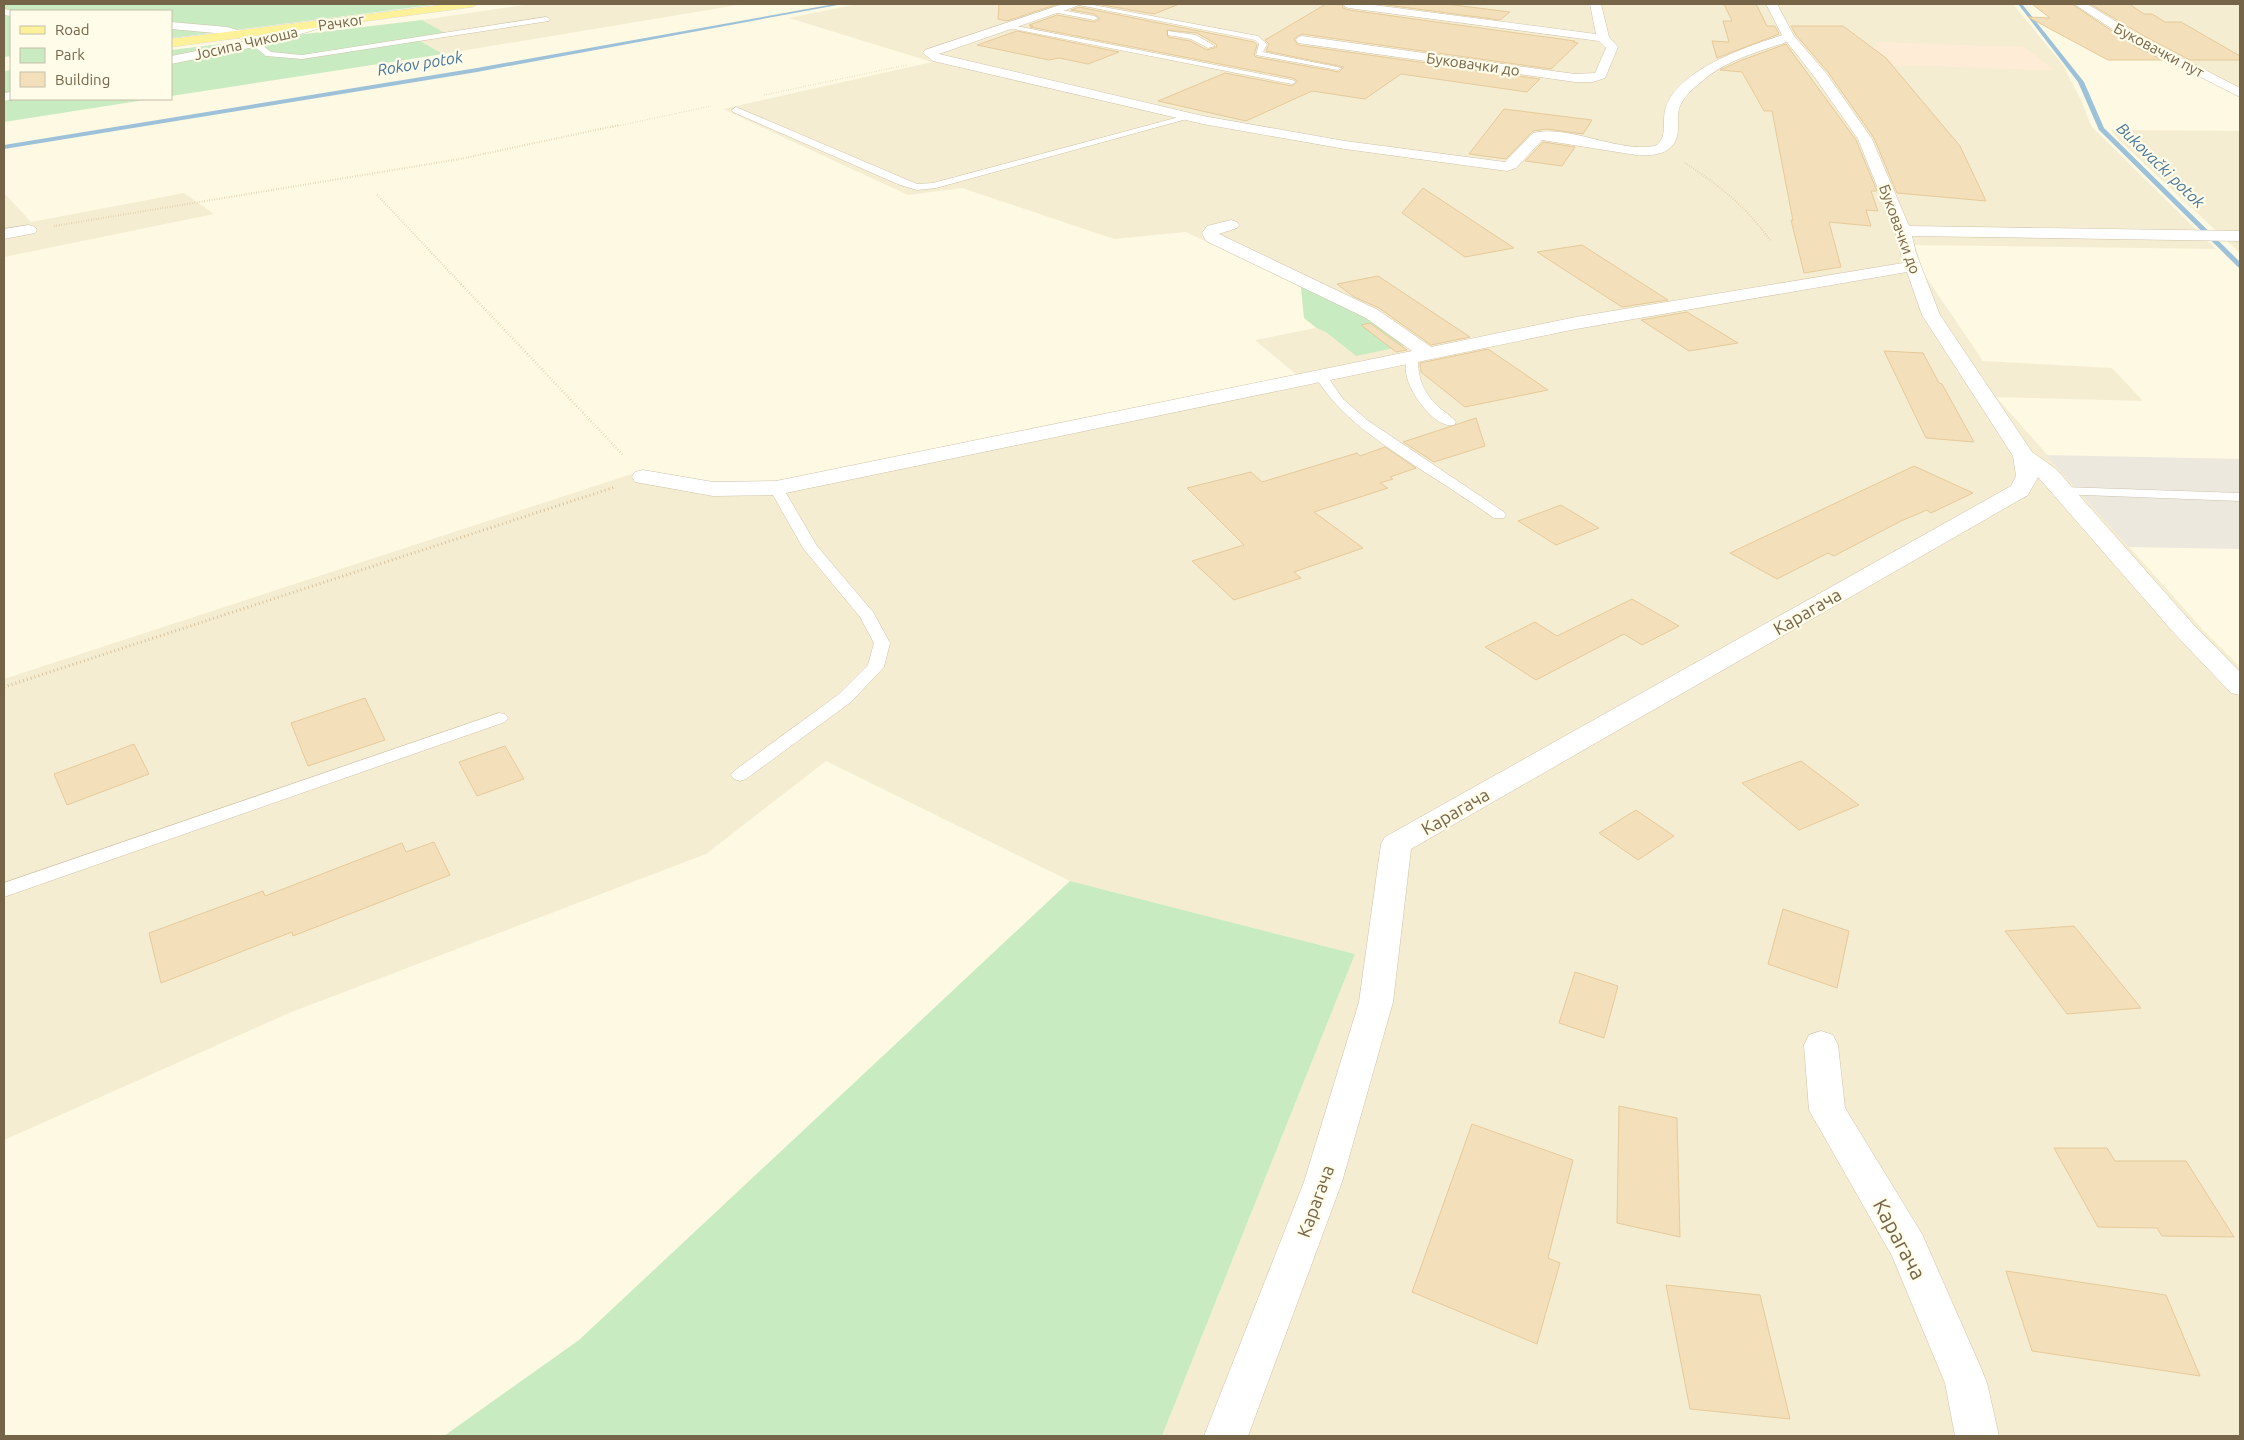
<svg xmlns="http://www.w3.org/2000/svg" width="2244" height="1440" font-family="Ubuntu,sans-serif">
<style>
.residential{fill:#f5edd1}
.commercial{fill:#feecd6}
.industrial{fill:#ece8de}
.green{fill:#c8ebc1}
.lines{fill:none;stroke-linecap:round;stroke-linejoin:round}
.stream{fill:#9dc1d9;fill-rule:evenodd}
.building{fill:#f3dfba;stroke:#e6ca9a;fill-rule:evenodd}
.lane-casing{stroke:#cfc3a9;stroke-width:1}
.street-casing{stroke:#cfc3a9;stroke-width:1}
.secondary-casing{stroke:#d2c5a6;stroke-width:1}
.primary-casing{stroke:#e1ddd7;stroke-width:1}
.path-far3{stroke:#d8c29d;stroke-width:1;stroke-dasharray:0.5 2;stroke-linecap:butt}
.path-far2{stroke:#d8c29d;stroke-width:2;stroke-dasharray:0.5 2;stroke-linecap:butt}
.path-far1{stroke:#d8c29d;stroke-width:2.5;stroke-dasharray:0.5 2.5;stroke-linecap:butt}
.path{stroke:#d8c29d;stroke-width:3;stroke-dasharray:1 3;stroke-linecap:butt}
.lane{fill:#fff;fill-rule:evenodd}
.street{fill:#fff;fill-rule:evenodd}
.secondary{fill:#fff;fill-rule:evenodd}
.primary{fill:#fdf199;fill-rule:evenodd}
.labels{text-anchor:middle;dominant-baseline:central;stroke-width:4.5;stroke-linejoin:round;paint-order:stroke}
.far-street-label{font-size:15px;fill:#766448;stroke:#fffcea}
.far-water-label{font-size:16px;font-style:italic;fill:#477798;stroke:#fffcea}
.street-label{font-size:18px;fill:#766448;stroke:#fffcea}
.near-street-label{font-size:21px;fill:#766448;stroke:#fffcea}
</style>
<rect width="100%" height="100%" fill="#fdf9e3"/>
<path class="residential" d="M531,4h213l-301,50 -24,-14 30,-4 -27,-16z
M858,4h1155l50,61 18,35 10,26 125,123 -301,-4 9,29 59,87 129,7 31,33 -147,-4 207,233 37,37v769h-1078l193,-482 -285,-73 -244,-120 -120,93 -417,159 -285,127v-461l640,-209 72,13h61l521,-107 -43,-36 61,-12 -12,-10 -3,-31 -115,-55 -72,7 -152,-51 -54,7 -185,-86 209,-47 -143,-44z
M2088,4h152v84l-106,-52z
M2111,130l129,1v122l-122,-114z
M4,193l27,29 153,-29 30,21 -210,43z"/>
<path class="commercial" d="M1875,42l150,5 29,23 -232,-7 -15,-18 72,2z"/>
<path class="industrial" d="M2046,455l194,4v90l-111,-2z"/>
<path class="green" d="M4,4h436l-269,34v-27h-160v45l-7,1z
M422,20l28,16 -30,5 23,13 -272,42v-46z
M11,70v29h140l-147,23v-51z
M1301,287l65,28 42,30 -52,11 -30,-24 -9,-4 -13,-10z
M1070,881l285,73 -193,482h-718l135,-96z"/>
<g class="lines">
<path class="stream" d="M835,4h8l-366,68 -473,77v-4l473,-77z
M2018,4h4l62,78 20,46 136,134v6l-2,-1 -139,-137 -21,-48z"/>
</g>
<path class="building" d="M999,4h59l-51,17 -9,-2z
M1097,4h80v1l-23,9z
M1326,4h16l1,4 6,2 226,31 -2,1 5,1 -27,26 -249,-35 -8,5 4,6 242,34 -13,13 -126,-18 -36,25 -53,-8 -66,30 -88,-20 67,-28 67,13 6,-5 -6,-3 -262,-51 3,-1 -4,-1 28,-10 37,7 6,-3 -6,-5 -23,-4 8,-3 175,35 3,3 -3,10 2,2 83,15 5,-5 -78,-16 3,-7 -4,-4zM1167,30l30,3 19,11 1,3 -10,3 -17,-9 -22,-4z
M1379,4h67l64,8 -10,8z
M1724,4h32l11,22h8l4,8 -62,24 -5,-17 17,1 -6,-21h9z
M2032,4h40l64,43 27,13h-55l-80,-43 22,1z
M2090,4h39l15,10h8l13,8h16l59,34v4h-50l-44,-23z
M1791,26h52l43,32 74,88 26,55 -89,-8 -23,-55 -46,-66 -32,-37z
M1017,31l102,21 -31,12 -29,-6 -10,2 -72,-15z
M1786,44l70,96 21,51h-6l7,20 -12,-1 5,16 -42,-4 12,45 -37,6 -13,-53 2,1 -21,-110h-8l-22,-39 -22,-2 22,-10z
M1504,109l88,11 -9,14 -36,-5 -14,2 -27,28 -37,-5z
M1543,142l32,5 -13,19 -37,-5z
M1423,188l91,60 -49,9 -63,-44z
M1582,245l86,55 -46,7 -85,-55z
M1378,276l92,61 -39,8 -52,-37 -25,-11 -17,-13z
M1687,312l51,31 -49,8 -48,-31z
M1370,323l37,27 -11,2 -35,-27z
M1488,349l60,41 -83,17 -44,-35 -1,-9z
M1884,351l39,2 16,30 3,1 32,58 -48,-4z
M1476,418l9,28 -51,16 -31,-20z
M1385,447l31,21 -26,9 3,2 -13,4 8,5 -74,24 49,36 -69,24 7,6 -67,22 -42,-39 52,-16 -57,-57 64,-16 11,10 95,-29 3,3z
M1914,466l59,27 -42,20 -4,-3 -26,11 -67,35 -6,-3 -51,26 -47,-26z
M1561,505l38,23 -43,17 -38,-24z
M1632,599l47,27 -37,19 -18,-11 -88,46 -51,-33 50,-25 22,14z
M365,698l20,42 -77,26 -17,-43z
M134,744l15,30 -82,31 -13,-31z
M505,746l19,33 -47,17 -18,-34z
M1801,761l58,44 -60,25 -57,-47z
M1636,810l38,26 -36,24 -39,-27z
M434,842l16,33 -157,61 -1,-4 -131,51 -12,-50 114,-42 2,5 137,-53 4,9z
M1783,909l66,22 -12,57 -69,-24z
M2074,926l67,82 -74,6 -62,-83z
M1575,972l43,14 -14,52 -45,-15z
M1619,1106l58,12 3,119 -63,-14z
M1472,1124l101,36 -25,98 12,5 -23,81 -125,-52z
M2054,1148h53l8,13h71l48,76 -72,-1 -5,-8 -59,-1z
M2006,1271l160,24 34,81 -168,-25z
M1666,1285l94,10 30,124 -100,-10z"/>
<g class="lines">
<g class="lane-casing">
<path id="lane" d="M1074,4h14l170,32 9,8 -4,8 79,16 -4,2 -82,-15 3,-11 -4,-4z
M1050,8l44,8 4,2 -4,2 -41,-8 -4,-2z
M546,17l4,2 -1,2 -247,38 -36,-3 -16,-13 7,-2 14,11 31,3z
M1006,24l286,56 4,2 -4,2 -283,-56h-3z
M1168,31l28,4 19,11 -7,2 -17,-9 -23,-4z
M736,107l181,77 16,-1 257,-69 4,3 -258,71 -19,2 -17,-5 -167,-73 -1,-2z
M1412,353l6,4c-1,21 6,38 23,52 5,4 11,8 15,13l-2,3c-19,4 -44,-32 -47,-48 -2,-7 -1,-13 -1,-20z
M1321,372l4,1 18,26 24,21 137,92 2,3 -2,3h-10c-24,-17 -49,-33 -74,-49 -40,-27 -80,-51 -105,-93z
M776,484l7,4 34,58 56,66 17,31 -6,24 -33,35 -105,77 -6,2 -6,-2 -3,-4 3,-4 105,-77 29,-29 6,-22 -14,-26 -57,-69 -34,-60z
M2063,487l177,6v8l-182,-7 -2,-3z
M499,713l6,1 3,4 -3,4 -501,175v-14z"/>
</g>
<g class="street-casing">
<path id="street" d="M1063,4h16l-2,2 -138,48 264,62 142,25 160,21 28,-29c36,-9 84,20 122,13 14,-8 6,-26 11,-39 14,-39 81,-60 116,-72l-16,-31h11l17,32 32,37 46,66 37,87 331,5v10l-328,-5 4,17 24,62 92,137 24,17 136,154 48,49v23l-9,-2 -57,-60 -136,-156 -10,18 -617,354 -18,153 -51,180 -94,254h-44l100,-254 55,-180 22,-158 4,-7 626,-351 5,-10 -3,-20 -91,-141 -15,-43 -331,57 -800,166 -63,1 -78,-14 -3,-5 3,-5 8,-2 70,12 63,-1 636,-130 -46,-33 -160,-77 -4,-8 5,-7 24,-6 6,2 2,3 -2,3 -18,6 159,76 53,37 145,-30 327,-54 -8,-32 -37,-92 -42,-60 -29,-37c-30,10 -63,19 -87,41 -7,5 -17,15 -20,23 -3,7 -2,16 -2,23 -1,25 -22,27 -42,26l-94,-15 -26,28 -9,3 -162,-22 -142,-25 -270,-63 -10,-8 2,-3z
M1344,4h22l230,30 -6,-30h11l8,33 9,10 -13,31 -12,4h-18l-277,-39 -2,-3 2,-3 4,-1 273,38 20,-1 11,-25 -7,-7 -250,-33 -4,-1z
M4,9l12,2h-5v5l-7,-1z
M321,21l4,2 2,2 -2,2 -71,20 -83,17v-8l82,-16z
M171,22l56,5 18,5 2,3 -6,4 -15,-5 -55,-5z
M11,92v7h5l-12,2v-8z
M29,225l6,2 2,3 -2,3 -31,6v-10z
M1821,1031l12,4 5,10 7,63 77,126 59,134 6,15 12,53h-44l-10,-53 -53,-127 -83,-146 -5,-65 5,-10z"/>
</g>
<g class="secondary-casing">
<path id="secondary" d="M2074,4h13l58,35 95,49v9l-103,-52z"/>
</g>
<g class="primary-casing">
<path id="primary" d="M449,4h29l-6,3 -301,40v-8z"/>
</g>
<path class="path-far3" d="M764,95l143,-30
M613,127l98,-21"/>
<path class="path-far2" d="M1685,163c33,21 62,45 85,77
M377,195l85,90
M54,226l406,-67 159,-34"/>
<path class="path-far1" d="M461,284l163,172"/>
<path class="path" d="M4,687l611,-200"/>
<use href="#lane" class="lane"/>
<use href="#street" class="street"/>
<use href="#secondary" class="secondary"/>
<use href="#primary" class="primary"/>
</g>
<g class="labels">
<g class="far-street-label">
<text transform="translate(341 22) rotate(-8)">Рачког</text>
<text transform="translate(246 43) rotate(-13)">Јосипа Чикоша</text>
<text transform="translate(2159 50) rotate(28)">Буковачки пут</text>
<text transform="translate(1473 64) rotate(8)">Буковачки до</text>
<text transform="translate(1900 229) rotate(70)">Буковачки до</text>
</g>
<g class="far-water-label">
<text transform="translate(420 63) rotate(-9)">Rokov potok</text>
<text transform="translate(2161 165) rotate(44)">Bukovački potok</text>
</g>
<g class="street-label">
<text transform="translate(1807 611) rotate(-30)">Карагача</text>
<text transform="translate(1455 811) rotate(-30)">Карагача</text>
<text transform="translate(1315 1201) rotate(-70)">Карагача</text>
</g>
<g class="near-street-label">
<text transform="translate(1900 1239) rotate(62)">Карагача</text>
</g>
</g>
<rect width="2244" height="1440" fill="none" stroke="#766448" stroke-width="10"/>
<rect x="10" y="10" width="162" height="90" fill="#fffcea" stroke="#c8bfa9"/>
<rect x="20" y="26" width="25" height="8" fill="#fdf199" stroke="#c8bfa9"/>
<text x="55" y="35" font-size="15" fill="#766448">Road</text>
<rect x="20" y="48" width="25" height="15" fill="#c8ebc1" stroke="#c8bfa9"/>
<text x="55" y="60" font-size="15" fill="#766448">Park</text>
<rect x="20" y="72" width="25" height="15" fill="#f3dfba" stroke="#c8bfa9"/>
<text x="55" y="85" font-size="15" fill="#766448">Building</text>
</svg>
